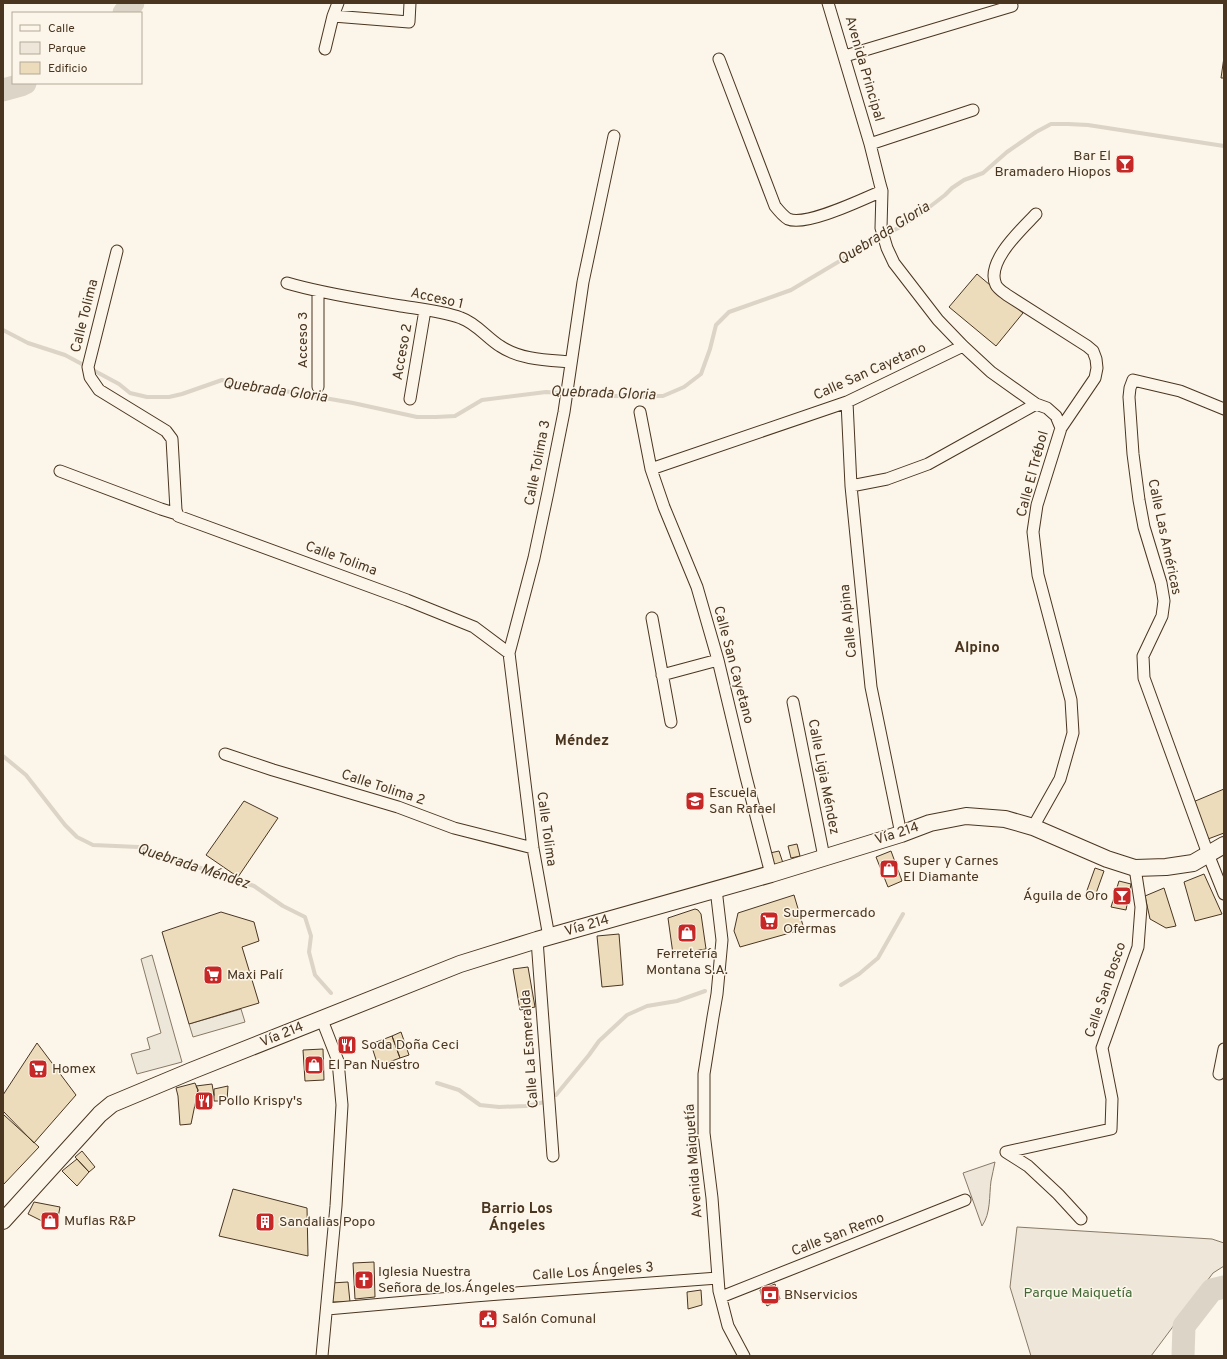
<svg xmlns="http://www.w3.org/2000/svg" width="1227" height="1359" font-family="Overpass,sans-serif">
<style>
.green{fill:#ede6d9;stroke:#887966}
.parking{fill:#ede7d9;stroke:#887966}
.lines{fill:none;stroke-linecap:round;stroke-linejoin:round}
.stream{stroke:#dcd4c6;stroke-width:4}
.river{stroke:#dcd4c6;stroke-width:23}
.building{fill:#ecdcbc;stroke:#4a3520}
.street-casing{stroke:#4a3520;stroke-width:13}
.secondary-casing{stroke:#4a3520;stroke-width:18}
.street{stroke:#fbf6e9;stroke-width:11}
.secondary{stroke:#fbf6e9;stroke-width:16}
.labels{text-anchor:middle;dominant-baseline:central;stroke-width:3;stroke-linejoin:round;paint-order:stroke}
.street-label{font-size:14px;fill:#4a3520;stroke:#fbf6e9}
.poi-label{font-size:14px;fill:#4a3520;stroke:#fbf6e9;text-anchor:start}
.park-label{font-size:14px;fill:#436837;stroke:#fbf6e9}
.water-label{font-size:15px;font-style:italic;fill:#4a3520;stroke:#fbf6e9}
.neighbourhood-label{font-size:15px;font-weight:bold;fill:#4a3520;stroke:#fbf6e9}
</style>
<rect width="100%" height="100%" fill="#fbf6e9"/>
<path class="green" d="M995,1162c-1,6 -3,13 -4,19 -2,15 0,32 -9,45l-19,-53z
M1017,1227l195,12 12,4v23l-11,7 -62,83h-120l-21,-69z"/>
<path class="parking" d="M152,955l30,107 -45,12 -6,-20 19,-5 -3,-11 14,-5 -20,-74z
M241,1009l4,13 -52,15 -4,-13z"/>
<g class="lines">
<path class="stream" d="M3,330l25,13 37,12 54,29 11,9 17,4h22l13,-3 40,-14 131,23 64,14h19l19,-1 27,-16 64,-8 65,4h52l21,-9 17,-13 9,-25 6,-24 13,-13 62,-22 79,-47 30,-16 23,-15 22,-17 7,-7 12,-8 19,-7 24,-21 29,-20 15,-8h17l20,1 136,21
M3,756l23,19 39,50 12,12 16,8 45,2 116,39 29,20 22,11 6,19 -2,16 6,23 16,18
M841,985l18,-11 19,-16 25,-44
M437,1083l22,7 21,15 19,2 27,-1 19,-4
M556,1095l33,-40 10,-14 28,-26 20,-9 30,-5 28,-10"/>
<path class="river" d="M124,13l9,-10
M3,90l18,-5 4,-2
M1183,1356l1,-30 28,-36 12,-3"/>
</g>
<path class="building" d="M1224,57v21h-3z
M977,274l46,39 -27,33 -47,-39z
M1224,789v44l-16,6 -15,-37z
M244,801l34,17 -40,59 -32,-22z
M797,844l3,12 -9,2 -3,-12z
M779,851l4,12 -9,2 -4,-12z
M891,851l11,30 -14,6 -12,-30z
M1095,868l9,3 -10,28 -9,-3z
M1204,874l18,40 -27,7 -11,-39z
M1119,881l12,3 -5,26 -15,-3z
M1164,888l12,38 -10,2 -16,-9 -5,-23z
M794,895l10,34 -64,18 -6,-16 4,-18z
M695,909l3,1 3,4 5,35 -33,5 -5,-36z
M221,912l33,10 5,19 -17,6 17,56 -70,21 -27,-92z
M619,934l4,51 -21,2 -5,-51z
M528,967l7,40 -15,3 -7,-41z
M401,1032l8,23 -9,3 -8,-22z
M392,1036l8,22 -22,8 -7,-22z
M352,1038l3,14 -14,1 -1,-14z
M37,1043l39,52 -42,48 -31,-32v-16z
M323,1049l1,31 -19,1 -2,-31z
M195,1083l3,7 -7,34 -11,1 -2,-29 -2,-8z
M212,1084l2,11 -4,13 -15,-2 3,-16 -2,-4z
M228,1086l-1,15h-13v-12z
M4,1115l35,32 -36,38v-69z
M82,1151l13,16 -6,5 -14,-15z
M77,1159l12,13 -12,14 -15,-15z
M233,1189l74,19 1,48 -89,-20z
M34,1202l26,5 -4,21 -28,-14z
M374,1262l1,35 -20,2 -2,-36z
M348,1282l2,20h-19v-19z
M775,1284l5,15 -13,7 -2,-4h-2l-3,-12z
M701,1290l1,15 -14,4 -1,-17z"/>
<g class="lines">
<g class="street-casing">
<path id="street" d="M828,3l42,141 10,40 2,7 -1,37 6,20 7,15 44,57 25,26 28,26 45,32 11,4 9,8 5,12 -24,77 -4,27 5,43 33,125 2,33 -13,46 -27,48
M333,16l76,6 1,-19
M325,49l8,-33 5,-13
M845,56l167,-50
M719,59l56,147c4,5 8,10 13,13 18,8 75,-20 94,-28
M870,144l103,-34
M1036,214c-14,15 -51,48 -40,71 2,4 7,7 11,10l80,51 6,5 3,8 1,9 -2,10 -34,50
M117,251l-29,116 2,10 9,13 67,41 6,8 4,71 2,6 229,84 67,27 35,26 24,195 16,89
M287,283c37,11 75,16 114,23 19,3 41,5 60,12 15,5 26,20 39,28 21,14 46,14 71,16
M318,387v-95
M410,399l15,-89
M847,402l4,84 20,201 30,147
M1224,409l-44,-18 -47,-11 -3,8 -1,9 4,57 6,46 5,27 17,56 3,18 -2,15 -19,40 1,22 64,176 16,40
M640,412l11,57 13,38 33,80 21,73 28,117 25,97
M651,469l196,-67 116,-56
M60,471l101,38 16,5
M851,486l36,-7 41,-15 108,-60
M652,618l19,104
M509,653l25,-95 14,-66 16,-80 19,-130 31,-146
M662,675l56,-15
M793,702l31,155
M225,754l48,16 125,37 56,21 79,20
M716,889l6,51 -5,54 -4,23 -9,57v59l8,65 7,93 9,35 16,30
M537,940l16,216
M322,1020l16,41 4,44 -6,101 -14,150
M1219,1074l5,-25
M1081,1219l-23,-25 -30,-28 -22,-14 105,-23 1,-30 -10,-51 36,-101 3,-40 -6,-39
M721,1297l244,-97
M327,1309l147,-13 244,-18"/>
</g>
<g class="secondary-casing">
<path id="secondary" d="M3,1221l97,-107 12,-10 79,-33 269,-107 77,-24 234,-66 130,-40 29,-11 36,-7 39,3 28,8 74,32 28,9 31,-1 27,-4 31,-18"/>
</g>
<use href="#street" class="street"/>
<use href="#secondary" class="secondary"/>
</g>
<defs>
<g id="bar-square" transform="scale(1)"><rect x="-9" y="-9" width="18" height="18" rx="4" fill="#c62828" stroke="#fbf6e9"/><path d="M-6-5H6L.8 .8V4.5H3.5V6h-7V4.5H-.8V.8Z" fill="#fff"/></g>
<g id="school-square" transform="scale(1)"><rect x="-9" y="-9" width="18" height="18" rx="4" fill="#c62828" stroke="#fbf6e9"/><path d="M0-5L7-2L0 1L-7-2ZM-4 1L0 2.5L4 1V4Q0 6-4 4Z" fill="#fff"/></g>
<g id="shop-square" transform="scale(1)"><rect x="-9" y="-9" width="18" height="18" rx="4" fill="#c62828" stroke="#fbf6e9"/><path d="M-5-2.5h2.3a2.7 3.5 0 0 1 5.4 0H5L5.5 6h-11ZM-1.5-2.5h3a1.5 2.3 0 0 0-3 0Z" fill="#fff"/></g>
<g id="supermarket-square" transform="scale(1)"><rect x="-9" y="-9" width="18" height="18" rx="4" fill="#c62828" stroke="#fbf6e9"/><path d="M-6-5.5h2.5l.6 2H6L4.5 2H-2.5L-4.4-4H-6ZM-1.5 3.2a1.3 1.3 0 1 0 .1 0ZM3 3.2a1.3 1.3 0 1 0 .1 0Z" fill="#fff"/></g>
<g id="restaurant-square" transform="scale(1)"><rect x="-9" y="-9" width="18" height="18" rx="4" fill="#c62828" stroke="#fbf6e9"/><path d="M-5-6h1v4h1v-4h1v4h1v-4h1v5L-1.5 .5V6h-2V.5L-5-1ZM5-6V6H3V1.5H1.5Q1.5-4 5-6Z" fill="#fff"/></g>
<g id="building-square" transform="scale(1)"><rect x="-9" y="-9" width="18" height="18" rx="4" fill="#c62828" stroke="#fbf6e9"/><path d="M-4-6H4V6H1V3H-1V6H-4ZM-2.5-4.3h1.7v1.8h-1.7ZM.8-4.3h1.7v1.8H.8ZM-2.5-1h1.7V.8h-1.7ZM.8-1h1.7V.8H.8Z" fill="#fff"/></g>
<g id="church-square" transform="scale(1)"><rect x="-9" y="-9" width="18" height="18" rx="4" fill="#c62828" stroke="#fbf6e9"/><path d="M-1.2-6h2.4v3.5h3.3v2.4h-3.3V6h-2.4V-.1h-3.3v-2.4h3.3Z" fill="#fff"/></g>
<g id="bank-square" transform="scale(1)"><rect x="-9" y="-9" width="18" height="18" rx="4" fill="#c62828" stroke="#fbf6e9"/><path d="M-6-4H6V4H-6ZM0-2.3a2.3 2.3 0 1 0 0 4.6a2.3 2.3 0 1 0 0-4.6Z" fill="#fff"/></g>
<g id="civic-square" transform="scale(1)"><rect x="-9" y="-9" width="18" height="18" rx="4" fill="#c62828" stroke="#fbf6e9"/><path d="M-.6-6.5H3V-4.5H.6V-3L4-1V1h2V6H-6V1h2V-1L-.6-3ZM-1.2 2.5V6h2.4V2.5Z" fill="#fff"/></g>
</defs>
<g fill-rule="evenodd">
<use href="#bar-square" x="1125" y="164"/>
<use href="#school-square" x="695" y="801"/>
<use href="#shop-square" x="889" y="869"/>
<use href="#bar-square" x="1122" y="896"/>
<use href="#supermarket-square" x="769" y="921"/>
<use href="#shop-square" x="687" y="933"/>
<use href="#supermarket-square" x="213" y="975"/>
<use href="#restaurant-square" x="347" y="1045"/>
<use href="#shop-square" x="314" y="1065"/>
<use href="#supermarket-square" x="38" y="1069"/>
<use href="#restaurant-square" x="204" y="1101"/>
<use href="#shop-square" x="50" y="1221"/>
<use href="#building-square" x="265" y="1222"/>
<use href="#church-square" x="364" y="1280"/>
<use href="#bank-square" x="770" y="1295"/>
<use href="#civic-square" x="488" y="1319"/>
</g>
<g class="labels">
<g class="street-label">
<text transform="translate(864 69) rotate(74)">Avenida Principal</text>
<text transform="translate(437 299) rotate(13)">Acceso 1</text>
<text transform="translate(85 316) rotate(-76)">Calle Tolima</text>
<text transform="translate(303 340) rotate(-90)">Acceso 3</text>
<text transform="translate(403 352) rotate(-80)">Acceso 2</text>
<text transform="translate(870 372) rotate(-24)">Calle San Cayetano</text>
<text transform="translate(538 463) rotate(-79)">Calle Tolima 3</text>
<text transform="translate(1033 474) rotate(-75)">Calle El Trébol</text>
<text transform="translate(1164 537) rotate(78)">Calle Las Américas</text>
<text transform="translate(341 559) rotate(20)">Calle Tolima</text>
<text transform="translate(849 621) rotate(-96)">Calle Alpina</text>
<text transform="translate(733 665) rotate(75)">Calle San Cayetano</text>
<text transform="translate(823 777) rotate(79)">Calle Ligia Méndez</text>
<text transform="translate(383 788) rotate(18)">Calle Tolima 2</text>
<text transform="translate(546 829) rotate(82)">Calle Tolima</text>
<text transform="translate(897 834) rotate(-18)">Vía 214</text>
<text transform="translate(587 926) rotate(-16)">Vía 214</text>
<text transform="translate(1106 990) rotate(-71)">Calle San Bosco</text>
<text transform="translate(282 1035) rotate(-22)">Vía 214</text>
<text transform="translate(530 1049) rotate(-94)">Calle La Esmeralda</text>
<text transform="translate(694 1161) rotate(-94)">Avenida Maiquetía</text>
<text transform="translate(838 1235) rotate(-21)">Calle San Remo</text>
<text transform="translate(593 1272) rotate(-4)">Calle Los Ángeles 3</text>
</g>
<g class="poi-label">
<text x="1111" y="156" text-anchor="end">Bar El<tspan x="1111" dy="16">Bramadero Hiopos</tspan></text>
<text x="709" y="793">Escuela<tspan x="709" dy="16">San Rafael</tspan></text>
<text x="903" y="861">Super y Carnes<tspan x="903" dy="16">El Diamante</tspan></text>
<text x="1108" y="896" text-anchor="end">Águila de Oro</text>
<text x="783" y="913">Supermercado<tspan x="783" dy="16">Ofermas</tspan></text>
<text x="687" y="954" text-anchor="middle">Ferretería<tspan x="687" dy="16">Montana S.A.</tspan></text>
<text x="227" y="975">Maxi Palí</text>
<text x="361" y="1045">Soda Doña Ceci</text>
<text x="328" y="1065">El Pan Nuestro</text>
<text x="52" y="1069">Homex</text>
<text x="218" y="1101">Pollo Krispy's</text>
<text x="64" y="1221">Muflas R&amp;P</text>
<text x="279" y="1222">Sandalias Popo</text>
<text x="378" y="1272">Iglesia Nuestra<tspan x="378" dy="16">Señora de los Ángeles</tspan></text>
<text x="784" y="1295">BNservicios</text>
<text x="502" y="1319">Salón Comunal</text>
</g>
<g class="park-label">
<text x="1078" y="1293">Parque Maiquetía</text>
</g>
<g class="water-label">
<text transform="translate(884 234) rotate(-32)">Quebrada Gloria</text>
<text transform="translate(275 391) rotate(8)">Quebrada Gloria</text>
<text transform="translate(603 394) rotate(2)">Quebrada Gloria</text>
<text transform="translate(193 867) rotate(18)">Quebrada Méndez</text>
</g>
<g class="neighbourhood-label">
<text x="977" y="648">Alpino</text>
<text x="582" y="741">Méndez</text>
<text x="517" y="1209">Barrio Los<tspan x="517" dy="17">Ángeles</tspan></text>
</g>
</g>
<rect width="1227" height="1359" fill="none" stroke="#4a3520" stroke-width="8"/>
<rect x="12" y="12" width="130" height="72" fill="#fbf6e9" stroke="#b4a999"/>
<rect x="20" y="25" width="20" height="6" fill="#fbf6e9" stroke="#b4a999"/>
<text x="48" y="32" font-size="12" fill="#4a3520">Calle</text>
<rect x="20" y="42" width="20" height="12" fill="#ede6d9" stroke="#b4a999"/>
<text x="48" y="52" font-size="12" fill="#4a3520">Parque</text>
<rect x="20" y="62" width="20" height="12" fill="#ecdcbc" stroke="#b4a999"/>
<text x="48" y="72" font-size="12" fill="#4a3520">Edificio</text>
</svg>
